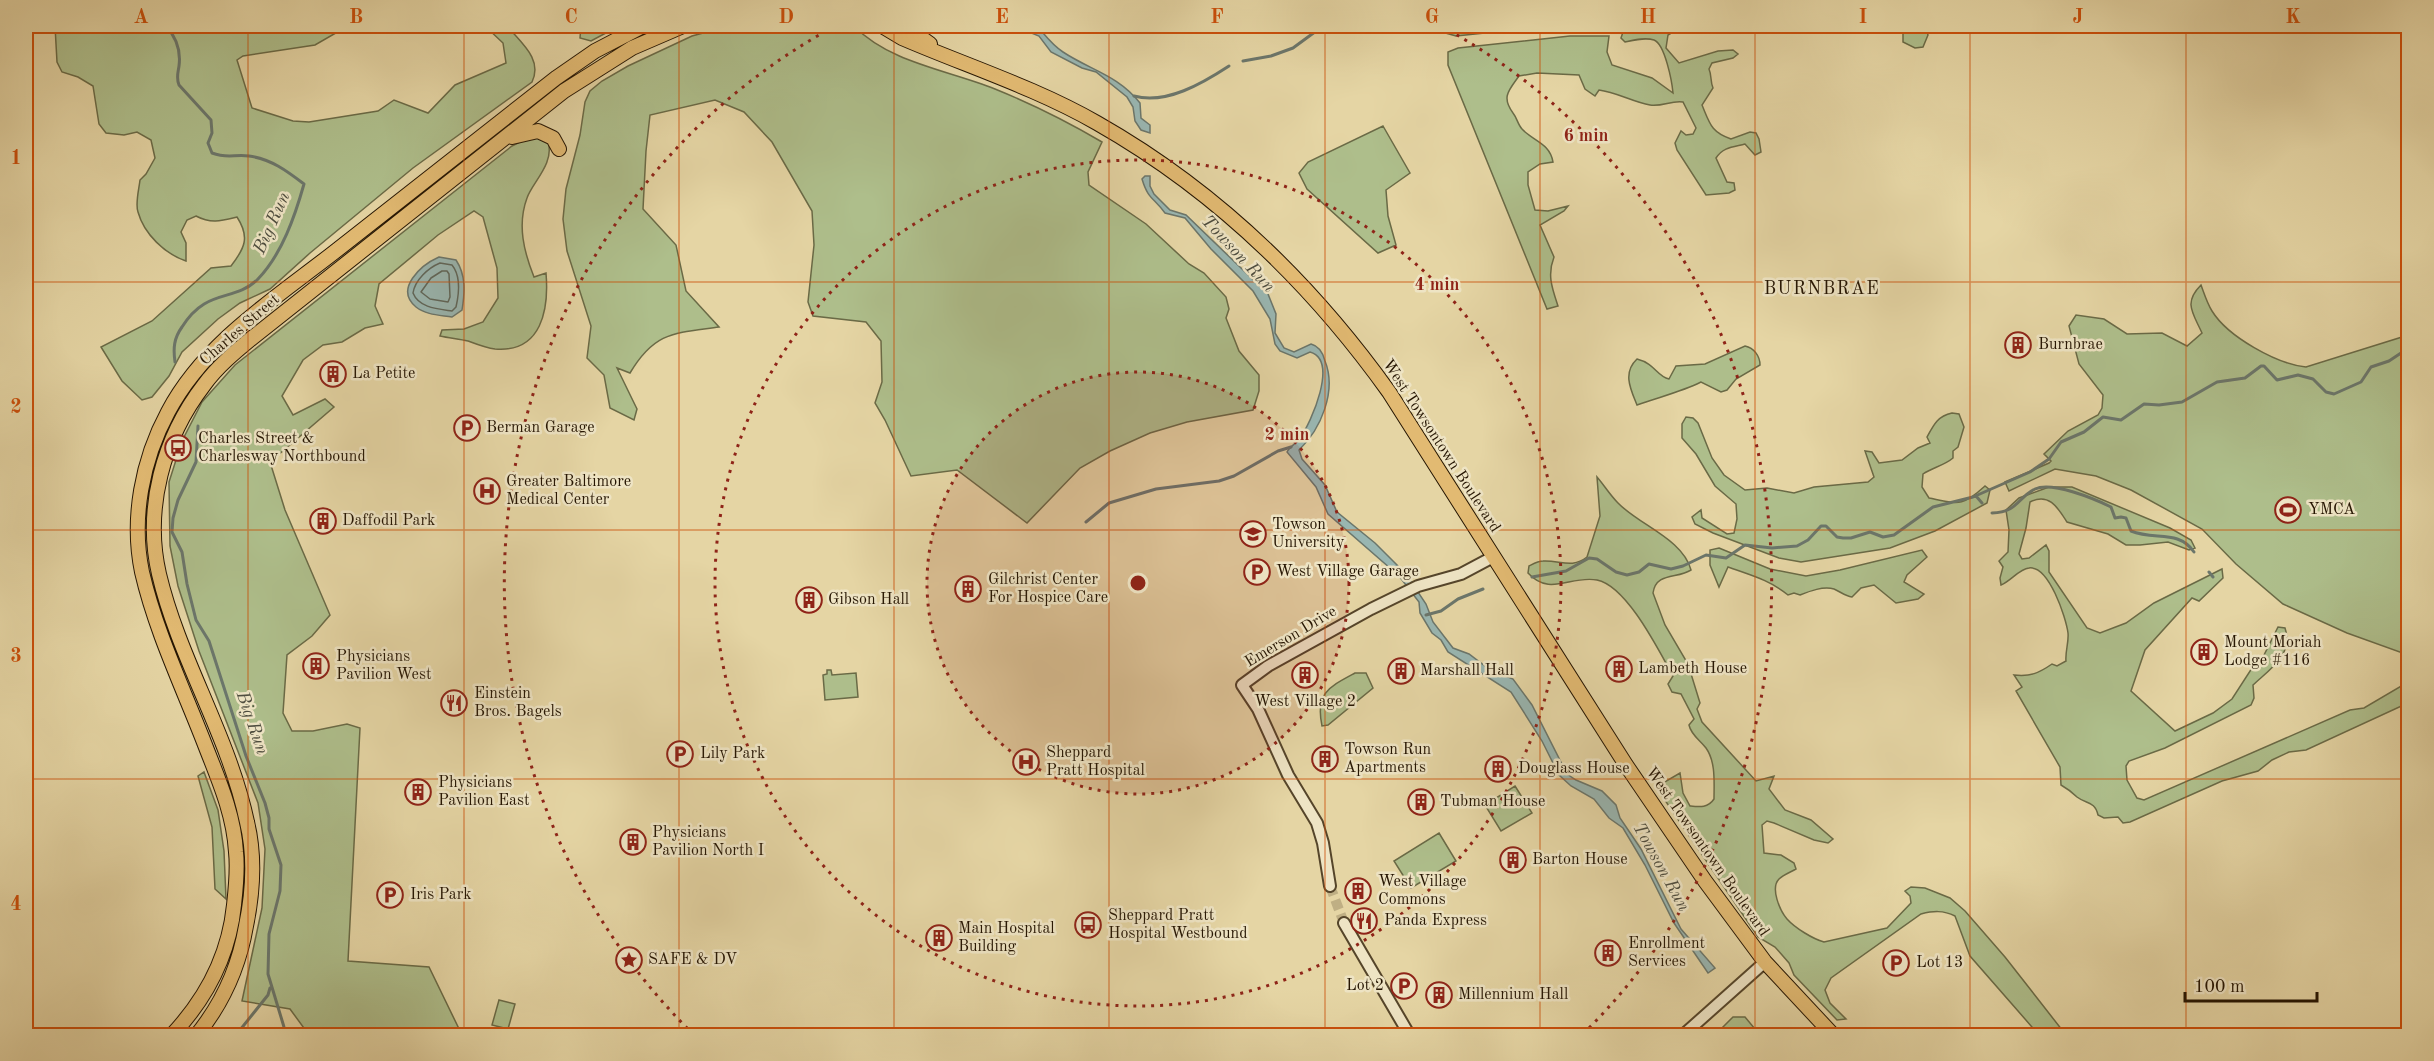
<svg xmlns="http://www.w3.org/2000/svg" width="2434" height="1061" font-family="'Old Standard TT',serif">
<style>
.green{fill:#aebe8b;stroke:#6a6a46;stroke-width:1.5}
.water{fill:#99b6b1;stroke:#6b766b;stroke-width:1.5}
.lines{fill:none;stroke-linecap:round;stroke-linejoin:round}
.shore{stroke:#5f665a;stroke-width:1.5}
.stream{stroke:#6b766b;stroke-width:3}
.minor-tunnel{stroke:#bfaf84;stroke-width:10;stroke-dasharray:10 5;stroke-linecap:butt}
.minor-casing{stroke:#55452a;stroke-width:14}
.major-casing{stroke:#251502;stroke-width:16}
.minor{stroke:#eee4c4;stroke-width:10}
.major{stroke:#e2ba72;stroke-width:14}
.grid{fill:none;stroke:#cb4f0a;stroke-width:1.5;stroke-opacity:0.55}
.ring{fill:none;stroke:#8f2418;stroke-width:3;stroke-dasharray:3 6}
.labels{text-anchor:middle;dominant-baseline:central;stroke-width:5;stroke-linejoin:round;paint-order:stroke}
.street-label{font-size:16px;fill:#251502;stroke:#eee4c4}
.poi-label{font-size:16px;fill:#251502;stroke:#eee4c4;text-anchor:start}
.water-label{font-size:18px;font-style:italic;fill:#4e4d3f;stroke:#eee4c4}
.neighbourhood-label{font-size:18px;letter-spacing:1.5px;fill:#251502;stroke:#eee4c4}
.centre{fill:#8f2418;stroke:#eee4c4;stroke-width:3}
.ring-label{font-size:18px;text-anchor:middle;font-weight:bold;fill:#8f2418;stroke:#eee4c4;stroke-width:5;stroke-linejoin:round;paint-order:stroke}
.neatline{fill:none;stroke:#cb4f0a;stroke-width:2}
.grid-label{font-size:20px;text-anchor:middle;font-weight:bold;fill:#cb4f0a}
</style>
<rect width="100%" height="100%" fill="#e5d5a4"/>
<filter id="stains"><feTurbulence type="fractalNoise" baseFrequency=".00333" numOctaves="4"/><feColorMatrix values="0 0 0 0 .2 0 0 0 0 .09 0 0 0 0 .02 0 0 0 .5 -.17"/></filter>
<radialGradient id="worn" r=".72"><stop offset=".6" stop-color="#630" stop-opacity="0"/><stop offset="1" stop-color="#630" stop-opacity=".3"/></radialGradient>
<path class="green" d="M55,26h293l-33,19 -72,11 -6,4 15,48 41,13 16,1 69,-11 16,-11 34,13 27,-28 51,-22 -3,-20 -18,-17h22c14,17 36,33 25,56l-119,86 -103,85 -40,36 -30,14 -22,16 -36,33 -13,24 -17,21 -10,3 -20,-19 -21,-34 51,-26 59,-53 20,-2c14,-18 19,-29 6,-49 -16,4 -26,7 -41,-1l-9,4 -6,12 5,11v18c-21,-7 -42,-27 -48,-49 -3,-8 1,-23 2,-32l6,-6 9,-16 -4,-18 -14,-8 -13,3 -18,-2 -7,-9 -6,-38 -15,-9 -16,-5 -5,-10z
M581,26h38l-28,15 -11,-3z
M729,26h125c36,37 94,44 141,63 37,15 73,33 107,53l-14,30 1,13 57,39 43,40 15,9 22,24 3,12 -3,9 13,33 20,24v16l-6,19 -66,12 -37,11 -40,18 -30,17 -53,55 -70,-53 -46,6 -26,-56 -10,-17 7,-21 -1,-41 -15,-19 -53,-6 -5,-14 6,-57 -2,-34 -40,-69 -28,-30 -29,-12 -65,15 -4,36 -3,58 33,36 10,46 33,36c-44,6 -64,4 -89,46l-13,-5 20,41 -3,11 -24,-12 -6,-33 -17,-17 4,-32 -24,-75 -4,-32 3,-30 14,-54 5,-33 5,-11 12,-10 26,-15 64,-30z
M1656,26h27l-15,9 -2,13 13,15 39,-12 15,-1 5,4 -5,4 -21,5 -3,6c3,7 1,12 4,19l-11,17c8,19 9,27 29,34l19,-7 6,1 3,6 2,13 -6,3 -10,-11c-12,3 -22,3 -29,14l11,24 7,1 1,7 -6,3 -23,2 -29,-45 -2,-7 6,-12 5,4 7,-1 3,-6 -13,-26c-11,-2 -21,5 -33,3 -17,-3 -34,-13 -51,-15l-4,6 -10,-7 -6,-14 -42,-2 -18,3c-10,14 -18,21 -6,37 4,5 5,12 9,16 11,12 28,14 31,33l-13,2 -12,8v13l7,25 13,1 20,-5 -4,5 -24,14 14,32c-7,18 -2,31 4,49l-11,3 -99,-244v-13l10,-4 112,-12h39l-2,16 5,13 40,13 21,15c-1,-11 -8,-49 -19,-53 -9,-3 -20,0 -29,2l-4,-4 2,-6z
M1903,26h22l3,9 -5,12 -8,1 -12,-6z
M1436,27v-1h118l-98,10 -14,-4z
M1383,126l27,47 -24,17 2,26 8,29 -18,8 -71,-64 -8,-16 9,-11z
M535,137l13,5c7,21 -16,41 -21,56 -10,27 -3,54 7,79l12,-4c3,36 -4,80 -51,76 -9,-1 -19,-5 -27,-8 -9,-2 -19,-3 -28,-5l2,-6 22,-1 19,-7 15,-24 -1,-30 -14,-51 -9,-6 -36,24 -59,49 -4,22 8,18 -18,4 -23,14 -19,3 -20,15 -21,36 11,19 32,-16 9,8 -64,55 15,48 45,105 -18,21 -25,19 -4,58 9,18h21l34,-7 13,4 -12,233 81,6 33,68h-153l-19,-26 -48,-8 20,-93 3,-59 -7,-46 -59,-152 -21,-65 -8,-40 -1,-64 13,-41 20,-39 33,-37 277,-219 16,-8z
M2201,285c3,8 6,18 11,26 16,26 65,53 94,56l96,-30 6,-4v322l-61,-22 -64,-29 -47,-40 -34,-35 -71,-39 -35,-14 -41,-7 -46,22 -4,-9 44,-19 2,-2 -7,-7 24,-23 30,-16 4,-7 1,-13 -24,-31 -10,-38 7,-11 28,4 23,15 35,-1 25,13 15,-13c-9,-20 -19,-30 -1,-48z
M1745,346c9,2 15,10 15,19l-24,14 -9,11 -6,2 -20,-10c-20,10 -42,15 -64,23 -6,-15 -15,-32 0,-46 19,5 19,17 32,20l7,-13 29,-2z
M1952,413l7,1 5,13 -6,20 -5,4v7c-8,7 -21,10 -30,16l-1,13 7,11c30,6 33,9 56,-12l5,4 -3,13 -52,28 -45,17 -89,14 -22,-4 -66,-25 -18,-9 -3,-7 9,-7 1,8 25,16 7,-1 3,-14 -1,-15 -21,-18 -19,-32 -14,-16v-14l4,-7 7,1 5,5 14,35 12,17 21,15 22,-2 27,5 20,-6 54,-5 6,-5 -9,-26 7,1 7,11 23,-3 16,-12 12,-5 -3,-6c7,-13 11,-21 25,-24z
M1597,477c7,8 13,18 21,26 21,22 65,36 73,67 -14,9 -35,2 -38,23l12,32 23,39 12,39 -3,6 5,13 54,59 18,-5 -5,13 16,21 26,10 22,19 -5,4 -14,-3 -40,-17 -7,-2 -5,4 2,28 17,2 13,8 2,6c-5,3 -13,6 -17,10 -9,9 1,32 8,40 8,9 26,20 37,23l63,-14 24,-25 -1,-7 -5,-5 6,-4 14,1 25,10 15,13 40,46 61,78h-27l-69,-79 -15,-40c-12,-6 -22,-5 -34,-2l-90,64 -6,12 5,13 16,16 -9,1 -43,-45 -5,-12 -14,-16 -17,-10 -102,-150 24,-14 3,20 7,13c10,1 18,2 24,-7 0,-16 2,-37 -8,-51 -6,-8 -15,-13 -17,-23l5,-6 -13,-25 -9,-2 -4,-8 5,-8c-14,-25 -46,-90 -76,-96 -27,-5 -47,17 -69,-7l1,-7c4,-2 9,-5 14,-5 17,-1 29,8 44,-4l13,-41z
M2049,487h23l98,41 21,12 4,8 -6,2 -21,-8 -28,3h-14l-18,-11 -41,-12c-9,-14 -18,-30 -37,-20l-4,26 -7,26 3,5 7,-1 17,-13 3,6v21l38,56 13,5 26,-10 28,-20 68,-34 1,9 -24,23 -7,-3 -47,52 -14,41 44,40 38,-18 19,-14 20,-31 10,-9 16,-32 7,1c9,26 -15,41 -32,57l1,13 -3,7 -86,43 -36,13 -3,5 1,14 10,18 7,2 206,-90 14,-2 44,-26v21l-102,47 -17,2 -17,8 -14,11 -36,10 -92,41 -7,1 -5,-6 -14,1 -6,-3c-3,-14 -12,-11 -21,-18 -5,-5 -9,-8 -16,-12l-1,-18 -44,-76 6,-4 -8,-12c16,2 25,-2 38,-11l5,2 9,-5c-1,-9 3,-19 2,-28 -2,-15 -19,-68 -39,-65 -10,1 -18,13 -28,17l-1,-7 3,-11 -4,-6 9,-9 1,-22 -3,-20 13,-12z
M1719,548l51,21 36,7 34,-6 82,-20 5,7 -20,18 -3,7 20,12 -6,5 -22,4 -22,-18 -13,3 -9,9c-7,-1 -11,-5 -18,-8 -11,-3 -24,2 -34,6l-6,-2 -6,2c-18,-15 -38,-20 -60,-28l-9,20 -9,-22v-15z
M827,670h4l1,5 24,-2 2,24 -33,3 -2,-25 4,-1z
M1355,673h11l7,15 -45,37 -6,1c-7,-33 7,-39 33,-53z
M204,772l14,38 6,41 2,48 -11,-10 -3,-62 -14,-51z
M1515,786l17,27 -31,18 -16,-26z
M1439,833l17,28 -45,27 -17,-27z
M499,1000l16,4 -7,25 -16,-4z
M1733,1017h12l15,18 -46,1z"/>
<path class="water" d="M1014,26h23c8,9 15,19 26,26 27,18 55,23 77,51l1,15 9,7v8l-9,-3 -6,-9 -2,-14 -6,-10 -31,-25 -14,-4 -31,-16 -12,-16z
M1145,176h5v10l4,8 16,16 16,5 82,79 8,20 -1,19 9,15 10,4 17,-8c8,2 12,9 14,17 12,30 -4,68 -26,89l3,9 23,26 12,27 38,31 31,31 20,30 7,18 20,26 16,6 20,15 24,10 19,26 35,69 9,6 26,11 14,14 4,13 21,31 40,80 34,39 -7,5 -34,-50 -29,-58 -22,-37 -14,-10 -15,-19 -23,-13 -12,-11 -17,-34 -31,-49 -63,-40 -7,-12 -9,-7 -12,-20 -1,-11 -20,-26 -71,-62 -12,-27 -29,-35c3,-6 9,-8 13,-14 11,-15 39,-78 10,-86l-13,6 -17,-7 -5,-7 -5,-25 -17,-28 -42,-42 -26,-31 -20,-5c-12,-16 -17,-14 -23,-34z
M439,257l17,3c10,15 9,32 6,50l-10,7c-12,-2 -26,-2 -36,-10 -22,-18 5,-42 23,-50z"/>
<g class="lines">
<path class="shore" d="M440,263l12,2c9,11 7,29 4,42l-4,4c-14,-2 -33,-3 -39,-18 2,-13 15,-25 27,-30z
M442,271h5l2,3 1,23 -2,5 -18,-3 -9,-7 10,-14z"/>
<path class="stream" d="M166,26c10,11 15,25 13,40 -1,7 -3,12 0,19l32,35 1,13 -4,10 4,10c16,6 22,1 37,3 22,3 38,15 55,28 -9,32 -22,70 -46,95 -24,24 -51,8 -76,48 -8,11 -9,21 -7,35
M1361,26c22,10 41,4 63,0
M1448,26l24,6 16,-6
M1243,61l28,-5 22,-8 30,-22
M1134,96c32,9 69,-13 95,-30
M198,426l-2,36 -18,38 -5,18 -1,14 10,20 5,32 9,36 13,21 37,115 19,47 4,15v11l12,36 -1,26 -11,43 -1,40 16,53 4,9
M1976,496l6,7
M1992,513c26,-1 24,-14 43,-24 17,-8 60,10 76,18l4,11 6,-1 5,1 5,13c24,10 47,-2 63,21
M1086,522l23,-19 47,-14 63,-8 15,-5 44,-25 13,-4
M2209,572l4,5
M1532,577l34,-6 23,-13 8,1 19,13 11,3 12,-3 10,-8 22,5 12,-3 23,-11 20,3 19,-13 27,3 25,-2 11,-6 13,-14h5l11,11 6,1h8l19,-6 13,5 11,-2 39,-28 40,-10 57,-25 19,-13 12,-17 23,-10 19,-15 18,3 23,-16 15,1 23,-3 35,-20 28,-4 16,-12h3l13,14 21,-5 15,4 13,13 8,2 27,-12 10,-15 18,-6 12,-8h7
M1426,615l15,-4 17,-12 25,-10
M240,1030l28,-35 2,-7"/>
<path class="minor-tunnel" d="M1330,886l14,37"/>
<g class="minor-casing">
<path id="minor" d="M1330,886l-7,-43 -6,-20 -29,-48 -30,-66 -16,-24 26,-19 103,-57 47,-23 43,-12 32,-17
M1344,923l66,113
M1682,1036l83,-74"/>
</g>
<g class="major-casing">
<path id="major" d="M882,26l20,12c65,28 134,50 195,85 118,67 214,160 292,269l237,373 79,116 60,81 69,74
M905,26l25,18
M512,137l26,-6 15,7 6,11
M171,1036c35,-37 58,-81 63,-131 2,-18 4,-35 2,-53 -2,-36 -16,-69 -29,-102 -22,-58 -51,-117 -65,-178 -11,-53 0,-112 26,-160 37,-70 108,-114 169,-162 73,-58 146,-115 219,-172l39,-27 48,-25
M196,1036c27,-33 43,-69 50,-110 7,-34 9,-71 1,-104 -18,-86 -68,-163 -88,-248 -15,-65 4,-136 45,-189 13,-18 31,-33 48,-47l312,-247 68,-43 51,-22"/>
</g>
<use href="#minor" class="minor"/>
<use href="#major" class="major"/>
</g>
<path class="grid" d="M248,26v1010M464,26v1010M679,26v1010M894,26v1010M1109,26v1010M1325,26v1010M1540,26v1010M1755,26v1010M1970,26v1010M2186,26v1010M26,282h2382M26,530h2382M26,779h2382"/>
<circle cx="1138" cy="583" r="211" fill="#8f2418" fill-opacity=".12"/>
<g class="ring">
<circle cx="1138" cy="583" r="211"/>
<circle cx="1138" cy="583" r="423"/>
<path d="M694 1035A634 634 0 0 1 835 26M1441 26A634 634 0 0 1 1582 1035"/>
</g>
<defs>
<g id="building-ring" transform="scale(1.35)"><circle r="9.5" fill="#eee4c4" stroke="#8f2418" stroke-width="1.5"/><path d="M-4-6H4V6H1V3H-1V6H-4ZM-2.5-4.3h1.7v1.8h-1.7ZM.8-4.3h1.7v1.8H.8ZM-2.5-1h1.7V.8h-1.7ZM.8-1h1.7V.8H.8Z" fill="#8f2418"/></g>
<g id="parking-ring" transform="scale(1.35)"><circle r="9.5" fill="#eee4c4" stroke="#8f2418" stroke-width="1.5"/><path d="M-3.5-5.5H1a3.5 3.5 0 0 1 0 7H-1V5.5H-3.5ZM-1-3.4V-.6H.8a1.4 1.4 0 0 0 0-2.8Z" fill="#8f2418"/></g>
<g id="bus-ring" transform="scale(1.35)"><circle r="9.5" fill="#eee4c4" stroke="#8f2418" stroke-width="1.5"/><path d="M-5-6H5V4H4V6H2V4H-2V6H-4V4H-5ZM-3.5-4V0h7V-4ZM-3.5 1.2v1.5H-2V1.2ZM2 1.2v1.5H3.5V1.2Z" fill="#8f2418"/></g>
<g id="hospital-ring" transform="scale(1.35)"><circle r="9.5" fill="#eee4c4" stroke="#8f2418" stroke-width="1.5"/><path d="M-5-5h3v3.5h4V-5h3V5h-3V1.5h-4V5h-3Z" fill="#8f2418"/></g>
<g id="stadium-ring" transform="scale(1.35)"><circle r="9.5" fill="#eee4c4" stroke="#8f2418" stroke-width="1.5"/><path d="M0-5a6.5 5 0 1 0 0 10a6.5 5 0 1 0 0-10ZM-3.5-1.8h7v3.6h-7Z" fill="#8f2418"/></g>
<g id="university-ring" transform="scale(1.35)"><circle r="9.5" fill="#eee4c4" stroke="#8f2418" stroke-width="1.5"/><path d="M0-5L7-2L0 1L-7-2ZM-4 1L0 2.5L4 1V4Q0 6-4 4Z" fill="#8f2418"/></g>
<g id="restaurant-ring" transform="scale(1.35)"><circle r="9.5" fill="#eee4c4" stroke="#8f2418" stroke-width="1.5"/><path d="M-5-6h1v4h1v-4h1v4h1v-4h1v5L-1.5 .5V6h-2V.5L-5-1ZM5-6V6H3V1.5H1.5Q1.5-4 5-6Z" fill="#8f2418"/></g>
<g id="sight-ring" transform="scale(1.35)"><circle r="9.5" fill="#eee4c4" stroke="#8f2418" stroke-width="1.5"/><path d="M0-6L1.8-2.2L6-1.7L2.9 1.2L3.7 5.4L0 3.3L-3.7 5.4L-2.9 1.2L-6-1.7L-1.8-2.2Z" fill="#8f2418"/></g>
</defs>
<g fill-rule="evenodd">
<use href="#building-ring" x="2018" y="345"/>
<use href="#building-ring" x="333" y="374"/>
<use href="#parking-ring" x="467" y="428"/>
<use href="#bus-ring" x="178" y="448"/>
<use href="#hospital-ring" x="487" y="491"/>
<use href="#stadium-ring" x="2288" y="510"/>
<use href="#building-ring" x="323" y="521"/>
<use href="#university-ring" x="1253" y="534"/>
<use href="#parking-ring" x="1257" y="572"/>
<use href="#building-ring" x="968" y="589"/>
<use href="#building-ring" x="809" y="600"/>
<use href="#building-ring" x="2204" y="652"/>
<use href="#building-ring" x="316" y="666"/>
<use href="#building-ring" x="1619" y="669"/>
<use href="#building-ring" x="1401" y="671"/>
<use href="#building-ring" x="1305" y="675"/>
<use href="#restaurant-ring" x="454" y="703"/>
<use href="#parking-ring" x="680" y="754"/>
<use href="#building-ring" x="1325" y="759"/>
<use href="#hospital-ring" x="1026" y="762"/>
<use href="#building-ring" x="1498" y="769"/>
<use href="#building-ring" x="418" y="792"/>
<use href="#building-ring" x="1421" y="802"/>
<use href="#building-ring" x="633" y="842"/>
<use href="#building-ring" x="1513" y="860"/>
<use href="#building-ring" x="1358" y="891"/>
<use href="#parking-ring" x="390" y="895"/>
<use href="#restaurant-ring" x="1364" y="921"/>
<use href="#bus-ring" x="1088" y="925"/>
<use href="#building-ring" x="939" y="938"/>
<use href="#building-ring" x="1608" y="953"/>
<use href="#sight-ring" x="629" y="960"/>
<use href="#parking-ring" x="1896" y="963"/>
<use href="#parking-ring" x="1404" y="986"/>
<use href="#building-ring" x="1439" y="995"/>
</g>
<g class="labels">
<g class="street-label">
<text transform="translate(240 330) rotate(-41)">Charles Street</text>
<text transform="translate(1441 446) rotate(57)">West Towsontown Boulevard</text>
<text transform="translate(1291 637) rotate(-31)">Emerson Drive</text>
<text transform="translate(1707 852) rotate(55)">West Towsontown Boulevard</text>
</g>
<g class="poi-label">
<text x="2038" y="345">Burnbrae</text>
<text x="352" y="374">La Petite</text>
<text x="486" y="428">Berman Garage</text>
<text x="198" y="439">Charles Street &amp;<tspan x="198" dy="18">Charlesway Northbound</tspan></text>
<text x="506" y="482">Greater Baltimore<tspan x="506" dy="18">Medical Center</tspan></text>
<text x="2308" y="510">YMCA</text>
<text x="342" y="521">Daffodil Park</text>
<text x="1272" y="525">Towson<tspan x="1272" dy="18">University</tspan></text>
<text x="1276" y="572">West Village Garage</text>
<text x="988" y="580">Gilchrist Center<tspan x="988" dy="18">For Hospice Care</tspan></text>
<text x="828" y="600">Gibson Hall</text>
<text x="2224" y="643">Mount Moriah<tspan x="2224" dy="18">Lodge #116</tspan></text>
<text x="336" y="657">Physicians<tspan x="336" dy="18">Pavilion West</tspan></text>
<text x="1638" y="669">Lambeth House</text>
<text x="1420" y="671">Marshall Hall</text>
<text x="474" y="694">Einstein<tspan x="474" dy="18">Bros. Bagels</tspan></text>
<text x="1305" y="702" text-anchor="middle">West Village 2</text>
<text x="1344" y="750">Towson Run<tspan x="1344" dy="18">Apartments</tspan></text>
<text x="1046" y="753">Sheppard<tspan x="1046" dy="18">Pratt Hospital</tspan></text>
<text x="700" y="754">Lily Park</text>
<text x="1518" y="769">Douglass House</text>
<text x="438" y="783">Physicians<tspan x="438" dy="18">Pavilion East</tspan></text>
<text x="1440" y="802">Tubman House</text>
<text x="652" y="833">Physicians<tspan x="652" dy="18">Pavilion North I</tspan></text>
<text x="1532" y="860">Barton House</text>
<text x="1378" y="882">West Village<tspan x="1378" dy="18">Commons</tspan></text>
<text x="410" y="895">Iris Park</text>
<text x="1108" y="916">Sheppard Pratt<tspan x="1108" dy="18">Hospital Westbound</tspan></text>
<text x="1384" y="921">Panda Express</text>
<text x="958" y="929">Main Hospital<tspan x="958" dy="18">Building</tspan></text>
<text x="1628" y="944">Enrollment<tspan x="1628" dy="18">Services</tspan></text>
<text x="648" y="960">SAFE &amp; DV</text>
<text x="1916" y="963">Lot 13</text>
<text x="1384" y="986" text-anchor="end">Lot 2</text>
<text x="1458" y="995">Millennium Hall</text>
</g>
<g class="water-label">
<text transform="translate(272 223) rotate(-66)">Big Run</text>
<text transform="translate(1238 254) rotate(47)">Towson Run</text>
<text transform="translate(252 723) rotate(71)">Big Run</text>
<text transform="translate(1661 867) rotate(61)">Towson Run</text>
</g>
<g class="neighbourhood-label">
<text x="1822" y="289">BURNBRAE</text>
</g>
</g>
<circle cx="1138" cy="583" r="9" class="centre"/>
<g class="ring-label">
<text x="1586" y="141">6 min</text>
<text x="1437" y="290">4 min</text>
<text x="1287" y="440">2 min</text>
</g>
<rect width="2434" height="1061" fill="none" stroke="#e5d5a4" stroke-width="66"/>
<path d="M2185 992v9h132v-9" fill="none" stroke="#251502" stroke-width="3"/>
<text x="2194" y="992" font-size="18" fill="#251502" stroke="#eee4c4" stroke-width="4.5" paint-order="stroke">100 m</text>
<rect x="33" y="33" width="2368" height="995" class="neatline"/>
<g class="grid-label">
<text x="141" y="23">A</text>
<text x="356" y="23">B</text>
<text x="571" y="23">C</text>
<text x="786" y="23">D</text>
<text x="1002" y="23">E</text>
<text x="1217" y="23">F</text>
<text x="1432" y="23">G</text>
<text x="1648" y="23">H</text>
<text x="1863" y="23">I</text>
<text x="2078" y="23">J</text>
<text x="2293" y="23">K</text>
<text x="16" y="164">1</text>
<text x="16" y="413">2</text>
<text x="16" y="662">3</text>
<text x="16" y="910">4</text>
</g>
<rect width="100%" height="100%" filter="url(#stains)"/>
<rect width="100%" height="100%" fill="url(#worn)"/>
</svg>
